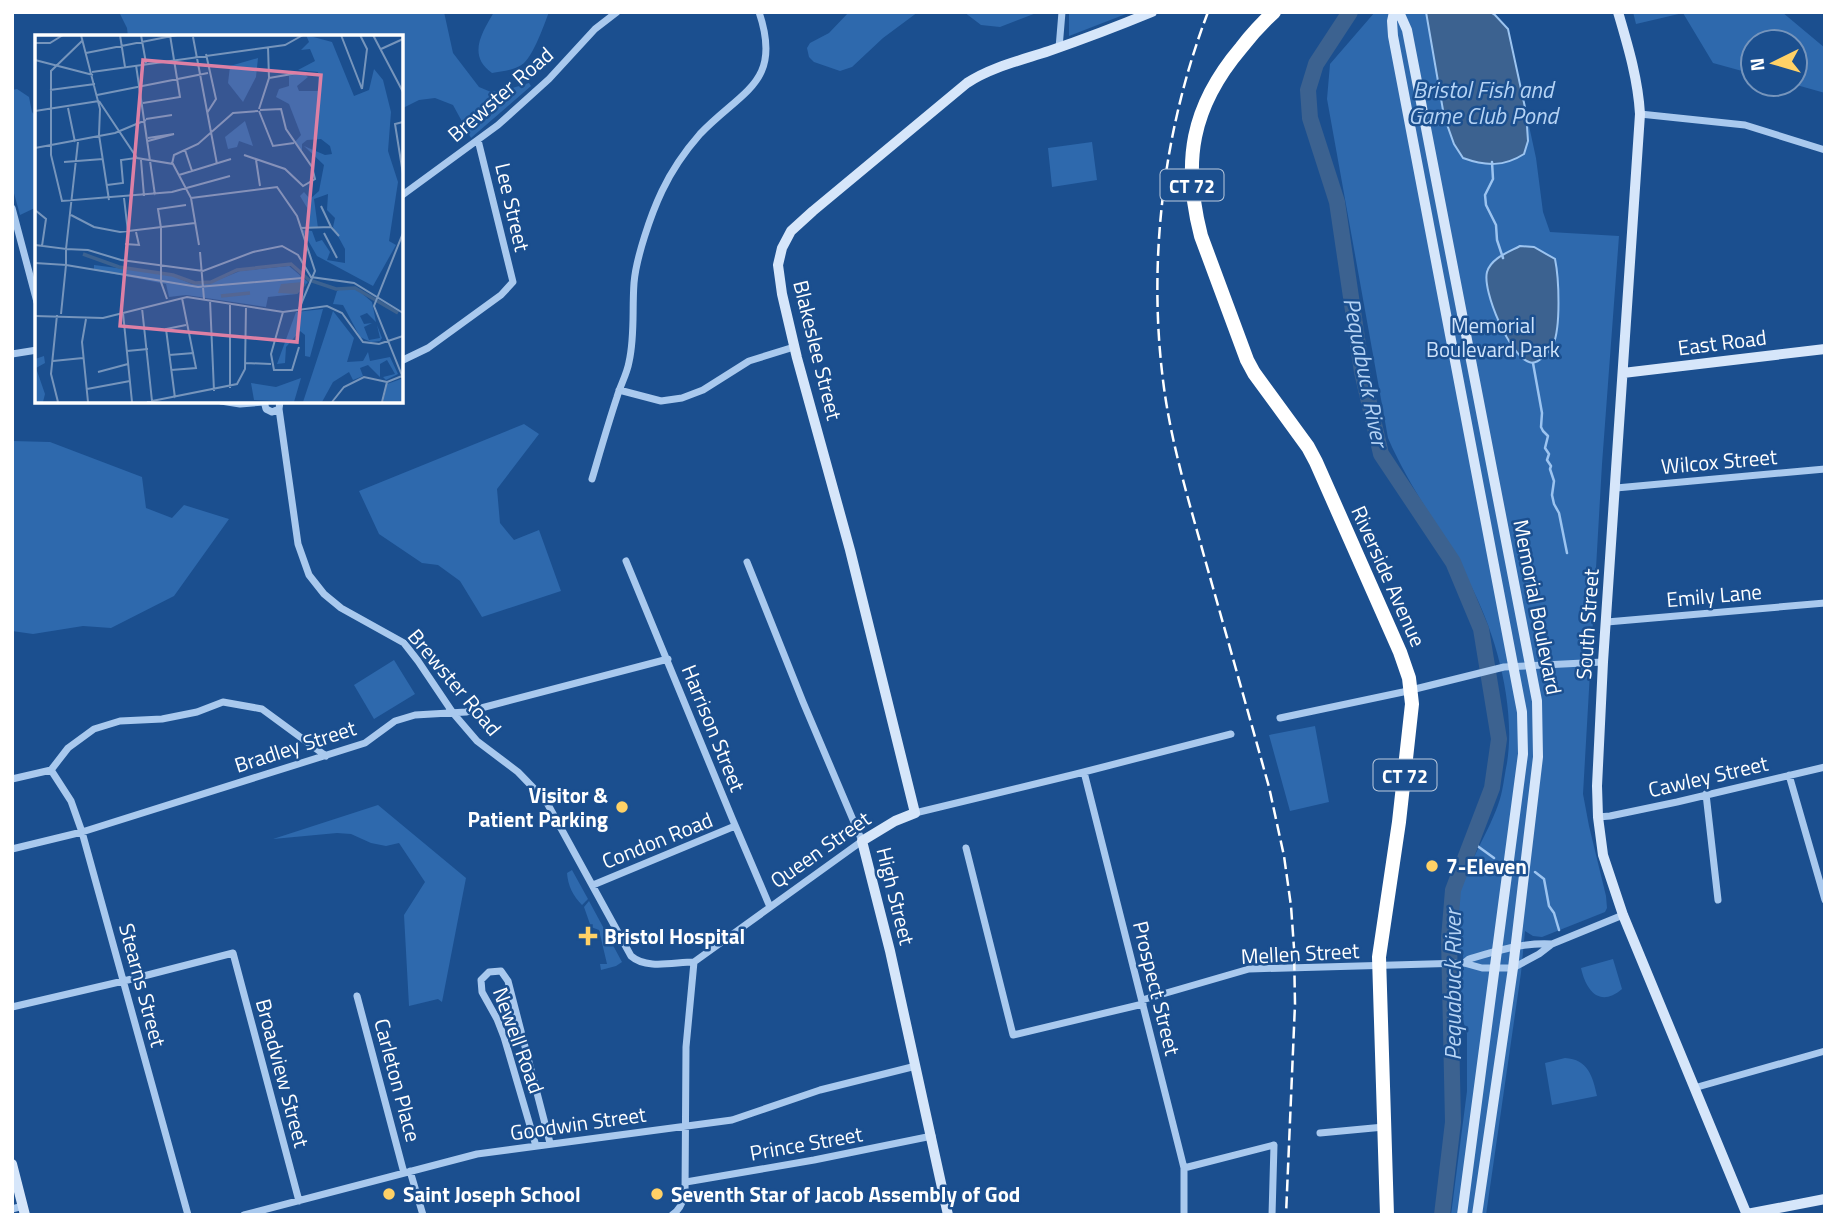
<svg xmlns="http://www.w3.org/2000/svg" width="1837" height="1227" font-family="'Titillium Web',sans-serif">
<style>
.green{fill:#2e69ad}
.water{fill:#3c6290;stroke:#9cc4f0;stroke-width:2}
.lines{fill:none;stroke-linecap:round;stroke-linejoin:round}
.stream{stroke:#9cc4f0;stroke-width:2.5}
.river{stroke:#3c6290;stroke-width:16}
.street{stroke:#a9c9ee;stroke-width:7}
.secondary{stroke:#d6e6fa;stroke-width:10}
.highway{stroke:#fff;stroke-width:14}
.rail{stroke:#fff;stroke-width:2.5;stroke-dasharray:12 5;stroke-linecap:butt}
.poi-dot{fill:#ffd166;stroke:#1b4f8f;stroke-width:2.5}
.labels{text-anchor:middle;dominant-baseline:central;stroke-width:5;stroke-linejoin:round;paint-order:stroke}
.shield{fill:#1b4f8f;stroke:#bbcadd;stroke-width:2}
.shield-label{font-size:19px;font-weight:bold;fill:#fff}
.street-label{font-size:21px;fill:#fff;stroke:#1b4f8f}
.park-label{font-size:21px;fill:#cfe3fa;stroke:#1b4f8f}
.poi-label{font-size:21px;font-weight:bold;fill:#fff;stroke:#1b4f8f;text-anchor:start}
.water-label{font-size:23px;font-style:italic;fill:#b5d3f5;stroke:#1b4f8f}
.inset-river{fill:none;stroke:#3c6290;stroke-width:3.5}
.inset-road{fill:none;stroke:#7695bc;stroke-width:2}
.view{fill:#dd80a5;fill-opacity:0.15;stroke:#dd80a5;stroke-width:3.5}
.inset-edge{fill:none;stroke:#fff;stroke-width:3.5}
</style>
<rect width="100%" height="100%" fill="#1b4f8f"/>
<path class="green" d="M119,12h325l9,41 26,34 12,5 18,-3 20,-6 2,3 -60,52 -18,-33 -18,-7 -16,2 -18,9v-72h-273l-1,-9z
M494,12h55c-5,13 -15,42 -25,51 -8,7 -21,8 -32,10 -25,-18 -10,-40 2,-61z
M849,12h69l-35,26 -31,29 -12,4 -26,-9 -5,-5 -2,-9 3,-5 19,-10z
M964,12h75l-39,15 -19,-2z
M1069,12h62l-62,24z
M1375,12h115l5,3 13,14 28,129 7,54 7,20 69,4 -17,228 -19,330 6,32 17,70 1,12 -2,4 -63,25 -9,-1 -8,-5 -4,42 -35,242h-35l16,-124v-57l-12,-41v-21l9,-2 -1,-15 -8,-3c1,-16 -1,-33 2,-48 7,-35 29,-66 41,-99 5,-13 6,-28 9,-42 9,-57 -11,-130 -38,-181 -25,-49 -59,-93 -81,-144l-61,-339 3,-35z
M1633,12h149l43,36v45l-32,-9h2v-42h-42v32l-40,-11 -30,-50 -47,11z
M17,89l12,8 3,15 5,6v89l-17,8 -8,-29v-96z
M1092,142l5,38 -45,7 -4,-39z
M524,424l15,10 -42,55 3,34 14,17 25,-10 22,61 -79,26 -22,-36 -22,-16 -16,-2 -43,-29 -20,-43z
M12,441l38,1 92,35 4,31 26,10 12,-13 45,14 -55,77 -63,32 -28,-2 -50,8 -21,-3z
M394,660l21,34 -41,25 -20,-34z
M1315,726l14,76 -39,9 -21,-76z
M378,805l88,73 -24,124 -4,-3 -29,7 -5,-91 21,-33 -26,-39 -13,3 -15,-3 -20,-9 -14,-1 -64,6z
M572,870l16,29 -6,6c-9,-9 -14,-19 -15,-32z
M589,901l33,61 -6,4 -15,4 -1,-6h7l-8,-34 -8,-3 -7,-20z
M1613,959l9,30c-22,19 -36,2 -41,-21z
M1565,1058c23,1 28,19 32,38l-45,9 -7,-42z"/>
<path class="water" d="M1426,12h64l5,3 13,14 18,83 2,29 -4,13c-20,13 -39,12 -61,4l-9,-14 -10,-28z
M1520,246l14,1 21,12c4,19 6,68 -2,86 -2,4 -6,9 -10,12 -4,4 -9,7 -14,5 -19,-6 -47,-71 -42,-90 4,-14 22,-20 33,-26z"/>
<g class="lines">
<path class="stream" d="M1492,162l1,17 -8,16 1,10 10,20 1,15 6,18
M1533,363l9,50 -1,14 2,4 5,5 -3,12 4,6 -2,6 4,6 -1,3 4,12 -2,14 2,9 5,9 8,40
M1472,842l22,16
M1535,872l9,7 5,27 5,7 5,17"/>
<path class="river" d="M1350,12l-34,52 -8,26 2,28 27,84 25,170 19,82 72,108 28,67 18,110 -7,49 -39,102 -4,48 4,184 -11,93"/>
<path class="street" d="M1059,48l3,-36
M1640,114l105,11 80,25
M401,196l97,-71 51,-46 46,-50 22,-17
M12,208l25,94
M12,354l25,-4
M401,361l27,-13 73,-53 12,-13 -35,-142
M619,390l42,11 21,-3 21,-8 46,-29 45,-14
M221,401l19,3 24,-2
M264,401l2,8 6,3 7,-3 1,-8
M279,409l19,135 11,31 15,19 17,14 63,35 14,18 35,52 24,28 41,31 28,29 85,155c16,14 43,6 63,6
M592,479c8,-27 16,-55 25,-82 3,-11 10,-23 12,-35 6,-26 3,-52 5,-79 2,-25 17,-69 28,-92 9,-19 24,-41 38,-57 42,-44 83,-51 59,-122
M1616,488l209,-19
M626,561l106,257 38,89
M1607,622l218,-19
M1280,718l123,-26 101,-25 99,-5
M51,770l20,31 11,31 106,383
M1084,772l96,380 4,16v47
M1789,775l36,125
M12,779l39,-9 17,-22 26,-19 26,-8 42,-2 35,-7 26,-10 39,7 64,47
M1706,794l12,106
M915,813l161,-39 155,-40
M1598,817l12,-1 67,-14 148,-35
M966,848l47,187 130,-31
M12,849l70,-17 283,-89 30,-22 20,-6 51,-3 202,-53
M593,885l142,-59
M1464,963l5,-4c27,-8 55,-17 83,-15
M357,996l47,177
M1142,1000l107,-31 215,-6 18,5h31l26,-14 13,-10 71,-29
M12,1007l120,-28 101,-26 66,248
M1694,1088l131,-37
M1320,1133l64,-6
M536,1146l-32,-109 -7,-18 -15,-27 -1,-12 8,-8 12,-1 7,10 42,162
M1184,1168l90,-23 -2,70
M410,1171l13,44
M686,1182l128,-22 118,-24
M12,1209l11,-3
M244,1215l233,-61 255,-34 88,-30 96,-24
M672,1215c8,-5 11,-13 13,-21l1,-147 8,-85 168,-121 -59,-139 -56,-140"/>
<path class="secondary" d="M1394,12l-2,9 1,15 129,676 1,42 -61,461
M1399,12l8,18 130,671 1,56 -25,211 -36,247
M1618,12c10,34 20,67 22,102l-37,548 -6,124 1,31 5,38 20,60 124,300
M1623,373l202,-24
M12,1164l13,51
M1747,1214l78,-15
M948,1215l-58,-264 -28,-110 33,-20 20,-8 -65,-263 -53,-192 -15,-64 -4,-29 4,-17 9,-17 22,-20 154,-128c24,-16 55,-23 82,-32 35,-12 69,-25 103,-39"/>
<path class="highway" d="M1274,12c-12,11 -23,23 -33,36 -50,59 -59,114 -40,188l46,124 7,13 54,74 8,15 84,190 9,26 3,26 -13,118 -20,135 8,258"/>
<path class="rail" d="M1208,12c-45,118 -61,251 -44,376 8,59 26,117 42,175 21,74 42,149 63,224l15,69 7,50 3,42 1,56 -9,211"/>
</g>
<g class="poi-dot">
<circle cx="622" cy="807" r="7"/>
<circle cx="1432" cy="866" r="7"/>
<path d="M584.5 925.5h7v7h7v7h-7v7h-7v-7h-7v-7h7z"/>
<circle cx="389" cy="1194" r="7"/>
<circle cx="657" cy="1194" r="7"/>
</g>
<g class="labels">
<g class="shield">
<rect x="1160.5" y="169.5" width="63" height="31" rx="5"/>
<rect x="1373.5" y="759.5" width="63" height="31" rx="5"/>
</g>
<g class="shield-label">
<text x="1192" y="185">CT 72</text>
<text x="1405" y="775">CT 72</text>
</g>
<g class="street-label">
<text transform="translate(500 94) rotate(-41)">Brewster Road</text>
<text transform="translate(513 207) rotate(77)">Lee Street</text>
<text transform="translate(1722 342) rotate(-7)">East Road</text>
<text transform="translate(818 350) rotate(76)">Blakeslee Street</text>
<text transform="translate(1719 461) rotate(-5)">Wilcox Street</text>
<text transform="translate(1389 576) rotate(66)">Riverside Avenue</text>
<text transform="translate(1714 595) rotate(-5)">Emily Lane</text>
<text transform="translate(1538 607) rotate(79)">Memorial Boulevard</text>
<text transform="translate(1587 624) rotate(-86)">South Street</text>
<text transform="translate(455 682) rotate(50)">Brewster Road</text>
<text transform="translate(714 728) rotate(68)">Harrison Street</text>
<text transform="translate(295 746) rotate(-18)">Bradley Street</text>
<text transform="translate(1708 776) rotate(-13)">Cawley Street</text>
<text transform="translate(657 840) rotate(-22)">Condon Road</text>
<text transform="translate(820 849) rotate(-35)">Queen Street</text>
<text transform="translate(896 896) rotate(76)">High Street</text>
<text transform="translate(1300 953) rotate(-3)">Mellen Street</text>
<text transform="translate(143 985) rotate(75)">Stearns Street</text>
<text transform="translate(1157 988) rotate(76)">Prospect Street</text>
<text transform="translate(519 1040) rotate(70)">Newell Road</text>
<text transform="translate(283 1073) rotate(75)">Broadview Street</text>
<text transform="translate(398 1080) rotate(75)">Carleton Place</text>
<text transform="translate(578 1123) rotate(-8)">Goodwin Street</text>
<text transform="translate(806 1143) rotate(-10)">Prince Street</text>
</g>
<g class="park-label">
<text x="1493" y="325">Memorial<tspan x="1493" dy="24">Boulevard Park</tspan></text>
</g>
<g class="poi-label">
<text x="608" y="795" text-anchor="end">Visitor &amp;<tspan x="608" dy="24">Patient Parking</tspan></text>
<text x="1446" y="866">7-Eleven</text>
<text x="604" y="936">Bristol Hospital</text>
<text x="403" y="1194">Saint Joseph School</text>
<text x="671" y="1194">Seventh Star of Jacob Assembly of God</text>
</g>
<g class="water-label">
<text x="1483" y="89">Bristol Fish and<tspan x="1483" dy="26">Game Club Pond</tspan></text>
<text transform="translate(1366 372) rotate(79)">Pequabuck River</text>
<text transform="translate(1452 985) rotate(-90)">Pequabuck River</text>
</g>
</g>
<g transform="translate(35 35)">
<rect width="368" height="368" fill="#1b4f8f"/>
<path d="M271,0l26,7 22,54 15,-6 5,-21 9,11 8,32 -3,39 10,31 -9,59 7,4 -23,41 -56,-30 -15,-26 10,1 4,11 6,-2 8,12 -3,8 18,3v-14l-12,-22 2,-9 -8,-8 1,-16 -14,5 4,29h-12l3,-17 -9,-15 4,-4 6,7 9,-8 5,-26 -20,-19 21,9 7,-1 -2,-8 -9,-7 -14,1 -5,4v7l-7,-9 6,-7 -12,-31 -13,-7 3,-8 10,-3v-10l14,-3 5,4 -11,9 2,5h20l-1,-19 -20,-2 17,-9 -5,-12 -9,1 8,-8zM223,23l-2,19 -13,25 -15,-19 2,-17zM210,86l8,25 -14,-5 -2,6 -9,2 -3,-12zM59,230l77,10 21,9h16l32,-13 49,-5 19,16 -11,12 -29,3 -2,10 -80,-12 -17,2 -3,-13 -72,-14zM309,252l14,3 14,12 4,20 -9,-9 -7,3 4,8 8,-1 -8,4 5,13 11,-2 -3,-13 5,13 -2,3 -9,1 -11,-5 -17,-32 -10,-1 4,-13zM288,274l-13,48 -5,-1v-21l-5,-4 -14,16 -1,16 -8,1 19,-52zM298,276l21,27 -7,24 16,-1 5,-9 2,9 20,-4 8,17 -12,6 -3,-3 12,-3 -8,-14 -7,4v13l-12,-12 -8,3 3,8 -10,4 -4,-8 -16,10 -11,20h-19zM9,321l1,7 -9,5 9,26 -2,8h-8v-43zM266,343l-7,24 -40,-2 -3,-17 25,4zM366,344l1,23h-19l4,-18z" fill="#2e69ad"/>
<path d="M268,247l3,3 -9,9 -19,-1 3,-9z" fill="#3c6290"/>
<path class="inset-river" d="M48,219l36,13 54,8 22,8 16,-1 26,-12 54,-6 18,16 27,9 19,-1 43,25M186,261l29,-3"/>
<path class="inset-road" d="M46,0l19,74 -1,26 10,65M85,0l5,32M106,0l5,28M306,0l21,54M325,0l7,14 -5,40M338,0l30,57M158,2l24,127M48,5l-32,31v84l11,46 110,-9 58,-16M0,8h15l13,-8M346,14l22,-10M51,18l91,-18M171,19l10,45 -9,14M0,25l58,15M101,30l19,130M57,37l193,-27 18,-10M234,43l29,-5M15,55l45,-6M62,60l111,-22M64,66l38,57 36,6 18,34 8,47M108,68l37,-6 -10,-62M33,73l7,34M224,74l10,-31 -1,-31M0,76l64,-10M224,76l14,35 21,-3M111,84l26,-4M368,87l-8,2 8,50M113,103l26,-4 -26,7M0,113l80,-15 31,-13M150,115l7,21M209,120l41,14 18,17 12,-7 -3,-12 -26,-38 -5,-20 -21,1M106,125l3,36M221,125l4,26M29,127l39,-3M137,129l2,-9 24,-11 35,-31 25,-2M144,140l52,-16M72,150l16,-2 -2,-23 15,-2M89,163l4,34M156,163l86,-11 20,29 18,55 -16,38M286,171l10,21M0,175l11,9 -4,27M36,180l23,12 26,5 75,-9M126,193v54l6,17M126,193l-3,-19 28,-4M265,193l31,-1 8,9M289,198l13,25M368,198l-29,73 29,72M90,209l14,1 -3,-13M0,210l31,4 12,-107M165,217l4,47M0,228l31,2v-16l22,1 33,10 82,11 50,-19 29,-6 16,9 13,22 43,6 49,30M31,230l132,22 104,-9M175,265l4,91M107,273l10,93M248,277l-12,42 3,16h18l7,-23M88,278l9,89M26,279l5,-49M22,280l-6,59 7,28M0,281l68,2 84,-21 96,15 44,-6 15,7 21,29 16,2 24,-8M51,284l-4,23 6,60M92,316l21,-2M134,320l25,-2M18,326l30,-3M211,328l25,1M136,335l25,-2 -14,-70M63,337l30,-8M195,353v-85M52,354l43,-8M140,363l-9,-69 20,-4M112,367l90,-18 8,-15 1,-63M297,367l12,-15 20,-10 23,5M347,367l5,-20 15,-6"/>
<path class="view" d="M108,25l178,15 -24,267 -177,-16z"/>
<rect width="368" height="368" class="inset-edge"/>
</g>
<rect width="1837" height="1227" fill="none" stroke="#ffffff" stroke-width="28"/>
<g transform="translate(1774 63) rotate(265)"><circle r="33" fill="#1b4f8f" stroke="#7695bc" stroke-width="2"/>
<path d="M0-5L12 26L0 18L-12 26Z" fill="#ffd166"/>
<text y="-10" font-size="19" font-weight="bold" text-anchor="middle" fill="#ffffff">N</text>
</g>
</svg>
